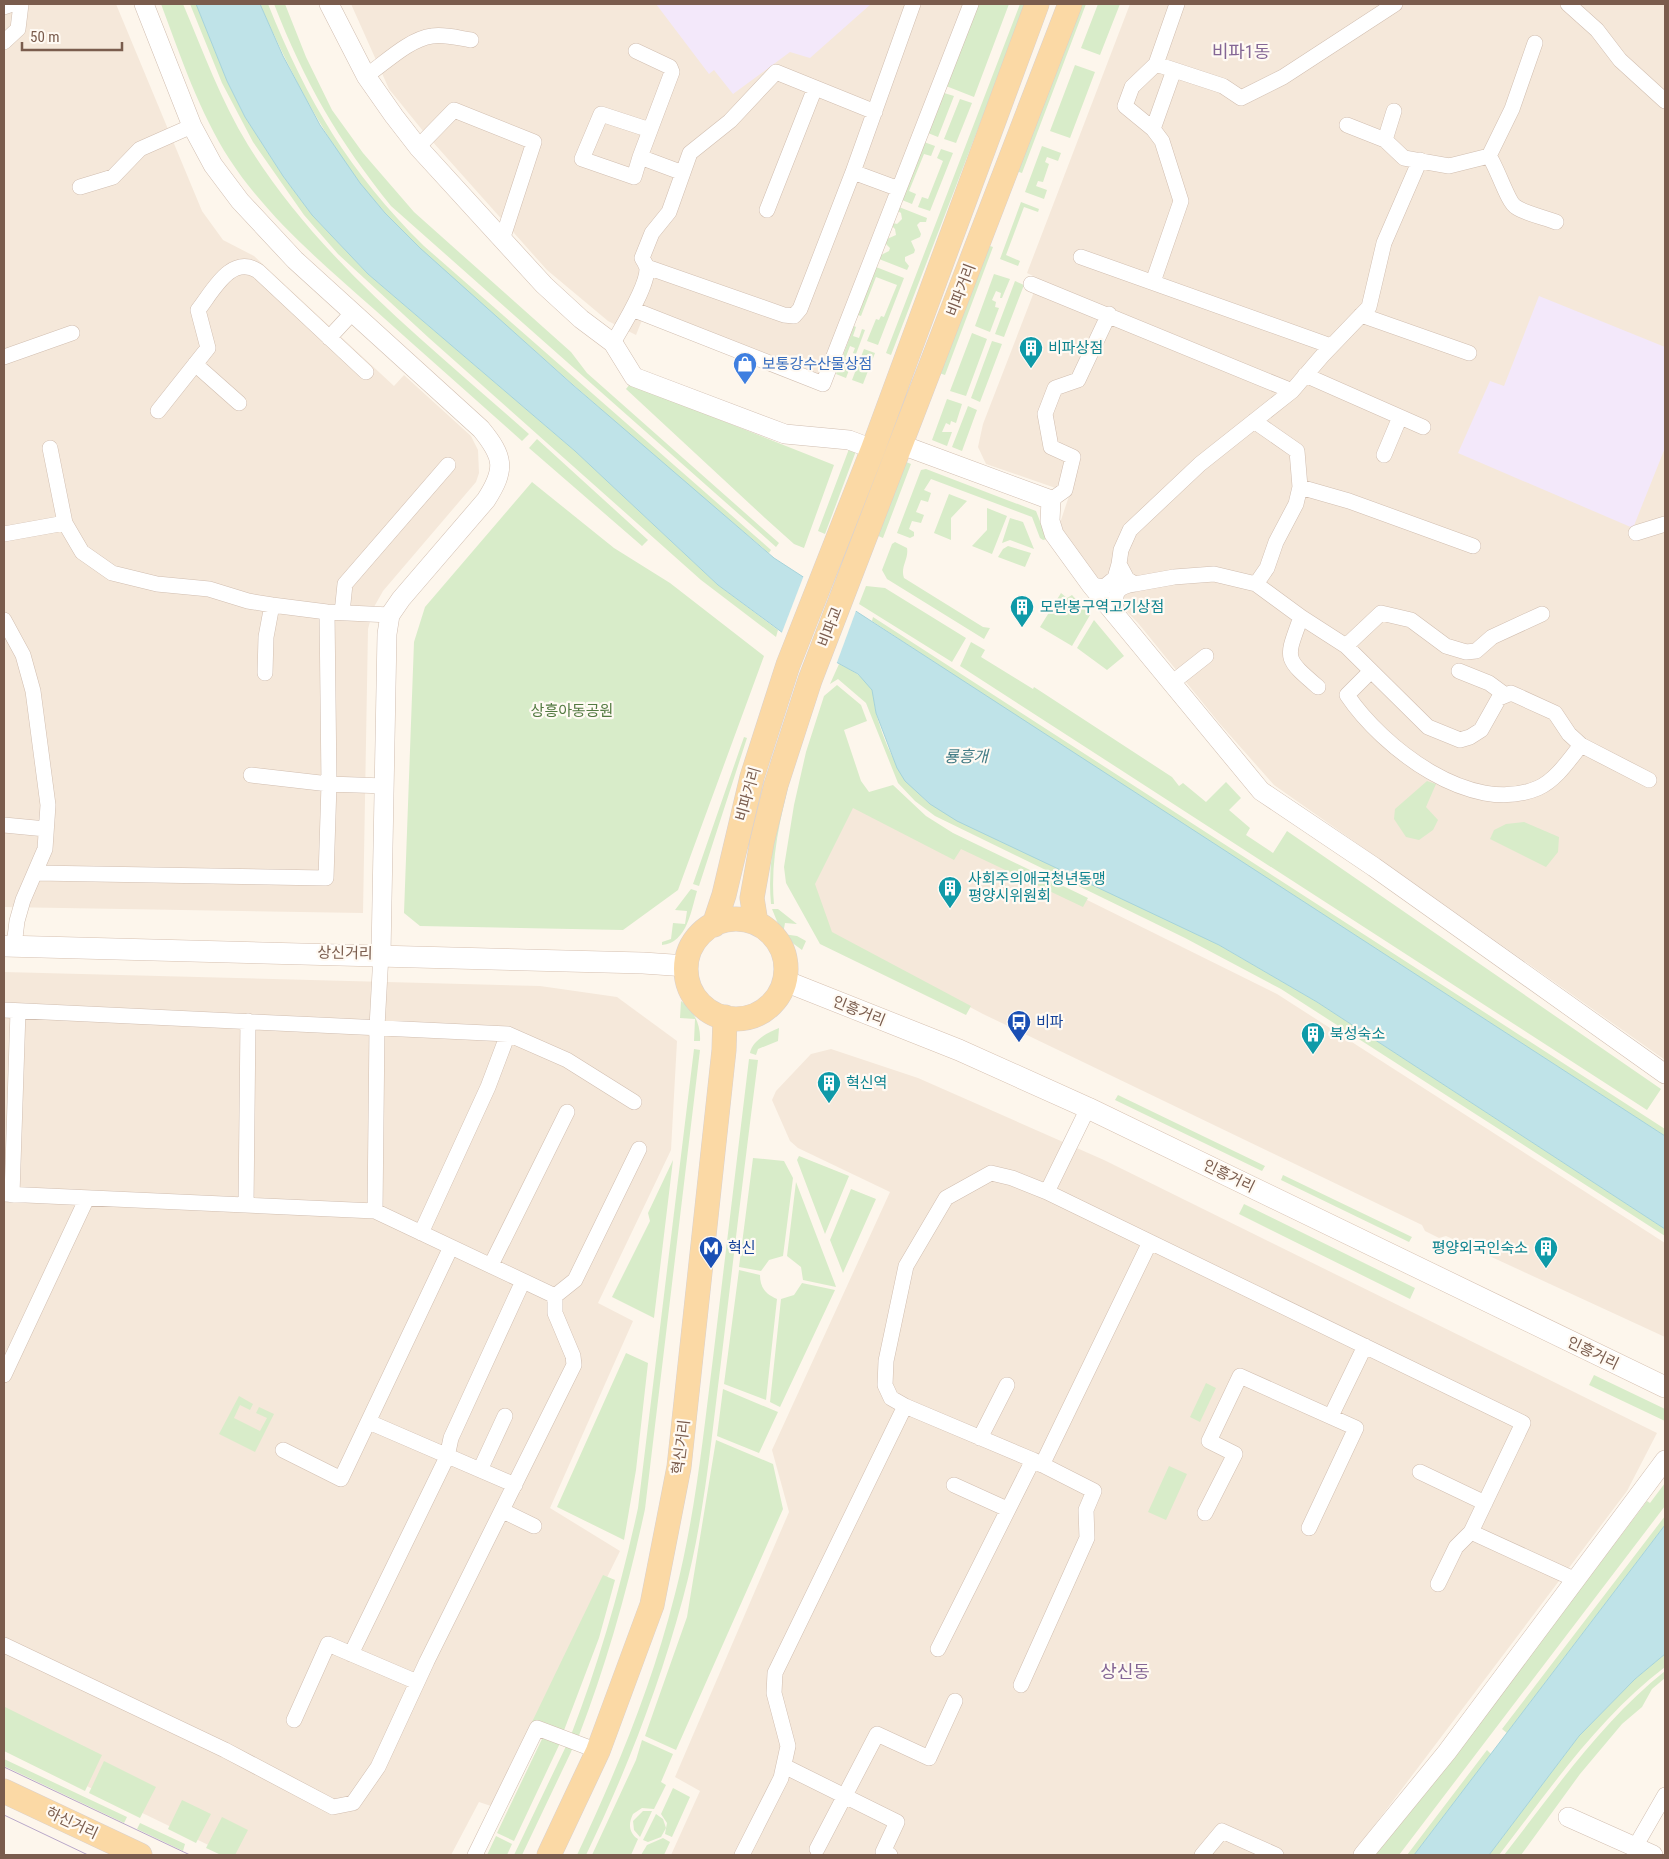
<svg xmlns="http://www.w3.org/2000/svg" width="1669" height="1859" font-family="'Roboto Condensed','Noto Sans KR',sans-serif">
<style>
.residential{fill:#f5e8da}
.education{fill:#f3e8fa}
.green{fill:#d8ecc9}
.water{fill:#bfe3e8;stroke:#a5d3da}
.pier{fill:#fdf6ec}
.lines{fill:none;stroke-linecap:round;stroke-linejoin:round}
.minor-casing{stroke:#d1beb0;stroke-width:16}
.tertiary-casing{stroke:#d1beb0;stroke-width:20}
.secondary-casing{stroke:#d6c0b0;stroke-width:22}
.primary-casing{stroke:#dad1cd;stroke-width:25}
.minor{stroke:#fff;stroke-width:15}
.tertiary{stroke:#fff;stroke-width:19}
.secondary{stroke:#fff;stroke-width:21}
.primary{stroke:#fbd9a5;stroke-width:24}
.tram{stroke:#b9a8c9;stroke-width:1}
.labels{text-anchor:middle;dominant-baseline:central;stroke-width:4.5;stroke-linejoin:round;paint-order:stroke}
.street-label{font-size:15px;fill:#7a5c4d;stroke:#fffaf3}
.culture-label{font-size:15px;fill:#0d838f;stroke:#fffaf3;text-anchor:start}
.shop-label{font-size:15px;fill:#366cbe;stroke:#fffaf3;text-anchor:start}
.park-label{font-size:15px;fill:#537a41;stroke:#fffaf3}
.transit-label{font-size:15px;fill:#164399;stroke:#fffaf3;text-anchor:start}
.water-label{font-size:16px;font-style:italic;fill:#437c86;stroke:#fffaf3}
.quarter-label{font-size:18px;fill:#846695;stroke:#fffaf3}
</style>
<rect width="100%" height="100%" fill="#fdf6ec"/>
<path class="residential" d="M30,4h86l86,207 21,29 31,16 140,130 10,-11 67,61 7,14 1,23 -3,9 -93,109 -9,16 -6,22 -5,284 -359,-6v-894z
M351,4h617l-147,376 -175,-70 -10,25 -28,-14 -61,-51 -124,-139 -34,-42z
M1130,4h535v1056l-391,-275 -54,-61 -82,-101 -46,-46 -34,-48 12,-36 -84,-29 -8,-17 5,-23 56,-145 -12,-6z
M847,805l77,12 28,16 325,161 388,249v94l-219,-101 -7,2 -14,-7 -3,-6 -439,-211 -153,-81 -23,-55z
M4,972l536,14 77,11 60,44 -6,109 -73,153 35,18 -83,187 70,43 -126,256 -15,-5 -28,53h-222l-225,-109z
M831,1049l87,29 186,82 553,273 -30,58 -275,364h-681l29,-64 -25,-14 114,-265 -17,-62 118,-258 -92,-44 -8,-7 -18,-41 4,-9 35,-37z"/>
<path class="education" d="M656,4h215l-61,54 -20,-6 -57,42 -19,-24 -5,4z
M1539,296l126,51v101l-32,80 -175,-75 32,-72 14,5z"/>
<path class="green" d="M161,4h22c20,47 38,97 65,141 71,115 181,200 281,289l-7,7c-49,-44 -98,-87 -147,-131 -52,-46 -107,-92 -145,-150 -31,-48 -49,-103 -69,-156z
M190,4h6l31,77 18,36 38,59 29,39 56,59 207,177 143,134 60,45 -2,7 -75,-57 -272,-242 -91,-84 -34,-39 -51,-73 -31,-59z
M260,4h8c39,97 81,168 156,242l347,304 -2,3c-86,-71 -170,-145 -253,-219 -54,-48 -112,-94 -156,-151 -42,-56 -72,-116 -100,-179z
M274,4h11l21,53 26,53 31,43 51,59 157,140 16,21 192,170 -3,4 -385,-341c-53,-66 -86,-123 -117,-202z
M977,4h32l-35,93 -28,-11z
M1020,4h6l-135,351 -5,-2z
M1079,4h7l-64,169 -6,-2z
M1098,4h22l-20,51 -19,-7z
M1075,65l20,7 -25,66 -20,-7z
M944,93l10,3 -16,41 -10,-4z
M960,99l12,4 -16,40 -12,-4z
M924,142l11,4 -4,10 -7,-2 -15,37 7,3 -4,10 -10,-4z
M1042,146l19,7 -3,8 -11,-4 -2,5 4,2 -6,18 -5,-1 -2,5 11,4 -3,9 -19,-7z
M941,149l12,4 -23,58 -12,-4 4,-10 6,2 15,-38 -6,-3z
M1021,202l18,7 -1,3 -14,-5 -18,48 14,6 -2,5 -18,-7z
M899,207l28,11 -1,4h-6l-3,3 4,9 -1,3 -9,4 4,9 -1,3 -9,4v4l4,5 -2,4 -28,-11 2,-4 8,-4 1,-3 -5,-5 2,-4 9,-4 -1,-6 -3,-3 1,-3 4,1 5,-5 -1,-6 -3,-2z
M987,245l6,2 -48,128 -6,-2z
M876,267l28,11 -26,67 -11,-4 9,-22 3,1 2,-4 3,1 13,-32 -21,-8 -15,39 -3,-1z
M994,274l16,5 -8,19h-2l1,-5 -5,-2 -4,9 4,2 -1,5 4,1 -9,24 -15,-6z
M1015,281l9,4 -20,52 -9,-3z
M854,326l2,1 -3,9 6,2 3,-9 3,1 -9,24 -3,-1 2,-5 -5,-2 -5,13 7,3 -6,16 -10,-4z
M972,333l15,6 -21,57 -16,-5z
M992,341l10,3 -22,58 -9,-4z
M864,349l11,4 -12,31 -11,-4z
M630,384l204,81 -30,83 -10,-4 -29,-26 -139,-129z
M947,399l15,5 -6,19 -5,-2 -1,4 -4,-2 -4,9h10l-5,14 -15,-6z
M968,406l9,4 -15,41 -10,-4z
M537,439l111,101 -6,6 -113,-98z
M849,449l7,2 -31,83 -7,-3z
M904,461l7,3 -28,74 -7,-3z
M926,469l110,42 11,28 -4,1 -3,-2 -8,-21 -101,-38 -7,11 7,3 -3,9 -7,-2 -5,12 8,3 -3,8 -9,-2 -3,8 5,3v4l-4,2 -13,-5 24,-63z
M532,482l82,66 56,35 94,73 -86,234 -55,40 -203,-4 -16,-13 10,-271 11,-35z
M949,494l18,7 -16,17v22l-17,-7z
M987,508l20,8 -15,38 -20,-8 15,-16z
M1010,518l13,4 11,27 -24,-9 -8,3z
M895,542l12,6c2,11 -7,19 -3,30l79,49 7,1 -6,11 -97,-60 -5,-9 10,-26z
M1008,546l23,7 -6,14 -27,-10 5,-8z
M866,586l19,2 81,50 -14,24 -93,-58z
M1061,593l6,5 5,-3 18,20 -18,31 -32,-19z
M873,617l792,512v7l-704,-456 -89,-59z
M1094,620l30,36 -17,14 -30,-22z
M971,642l14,8 -4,7 52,32 1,-2 138,90 7,9 4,-3 23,19 20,-20 15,16 -12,12 21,18 -4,7 27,18 14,-22 374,258 -14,21 -687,-444z
M839,664c12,6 27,13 33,26 3,7 2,16 4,23 10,36 25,67 54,91l289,141 98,57 348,227v7l-384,-247 -96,-51 -250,-122 -20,-15 -17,-18 -32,-80 -28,-24 -8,5z
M837,685l24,20 6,16 -23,9 17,51 8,11 24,-7 33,31 27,17 135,65 -5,9 -122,-58 -7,11 -101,-52 -38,76 17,48 139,74 -5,9 -146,-71 -34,-61 -2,-16 10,-62 12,-53 18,-56z
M744,737l3,1 -48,148 -6,-2z
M797,752c-12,48 -28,102 -23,152h-3c-5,-52 11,-104 26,-152z
M1427,781l9,3 -10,23 12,13 -5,10 -14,10 -13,-3 -12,-18 1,-10z
M1524,822l35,15 -1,15 -12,15 -56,-28 4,-9 12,-6z
M691,889l6,2c-6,20 -10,52 -35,54v-3l9,-3 2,-16 12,1 2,-13 -12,-1z
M772,909h6l19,15 -12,-1 -2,11 14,2 9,5 -4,9 -19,-14z
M681,1001c13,9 20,24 19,40h-6l1,-22 -15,-1z
M779,1028l-1,13 -20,8 -2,6 -6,-2c2,-12 18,-21 29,-25z
M694,1049l6,1 -55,459c-17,79 -38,154 -67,229l-7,-3c29,-75 50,-149 67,-227z
M749,1059l9,1c-13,101 -25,202 -37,302 -10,79 -17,159 -38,236 -24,89 -57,174 -97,257h-9c40,-85 75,-170 98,-261 20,-77 28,-157 38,-236 12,-100 24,-199 36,-299z
M1118,1095l147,71 -3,5 -147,-71z
M799,1156l50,20 -24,58 -28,-74z
M753,1158l31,3 9,17 -10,78 -14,4 -8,11 -22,-4z
M673,1160l-19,158 -42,-21 38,-76 -2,-8z
M1283,1175l129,62 -3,5 -128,-62z
M796,1182l39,102 1,3 -33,-7 -2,-13 -14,-11z
M851,1189l25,10 -33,74 -13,-33z
M1244,1204l171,84 -5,11 -171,-85z
M739,1270l21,5c0,12 5,19 17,24l-11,101 -42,-16z
M802,1283l33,7 -55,117 -10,-5 11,-103 13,-4z
M626,1353l22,10 -12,107 -12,70 -67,-33z
M1594,1375l71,34v12l-76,-36z
M1206,1383l10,5 -16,34 -10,-5z
M723,1389l55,23 -19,41 -42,-17z
M239,1396l14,8 -3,6 -10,-5 -6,13 26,13 7,-13 -11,-5 3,-6 15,7 -19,38 -36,-18z
M716,1440l57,24 10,45 -107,241 -31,-14 42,-119z
M1169,1466l18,8 -21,46 -18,-8z
M1665,1483v23l-266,349h-26l53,-62 221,-292 3,2z
M1665,1516v9l-158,208 -5,-4z
M603,1575l12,5 -16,58 -36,95 -31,-11z
M1665,1654v13c-67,51 -115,122 -166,188h-10l90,-119 56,-57z
M1665,1671v7l-13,11 -10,18 -20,17 -42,50 -59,81h-17c50,-64 97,-133 161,-184z
M5,1707l97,48 -17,36 -81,-40z
M546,1737l15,4 -47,100 -17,-8 45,-94z
M642,1740l31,14 -12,28 5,3 -12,24 -12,-1 -9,6c-5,10 -4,19 5,25l-7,16h-39l44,-95z
M568,1742l4,7 -1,3 -49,103h-8z
M1487,1750l4,4 -77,101h-7z
M4,1759l123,58 -3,6 -120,-57z
M104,1761l52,26 -16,31 -51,-25z
M673,1788l17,9 -18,40 -7,-3 2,-11 -6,-9z
M182,1800l29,14 -15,29 -28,-14z
M643,1811h9l-12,26 -6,-7 -1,-9z
M656,1814l7,5 3,9 -5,9 -13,5 -5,-2z
M222,1817l26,13 -13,25h-14l-15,-7z
M140,1823l45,21 -2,7 -46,-22z
M496,1836l16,8 -5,11h-20z
M663,1838l7,4 -6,13h-23l6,-10z"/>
<path class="water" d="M196,4h64l23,52 37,69 40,58 25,30 35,35 153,137 201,173 891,578v93l-348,-227 -98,-57 -262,-124 -27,-17 -25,-23 -8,-13 -21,-55 -4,-23 -14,-16 -75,-41 -65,-48 -143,-134 -207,-177 -56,-59 -29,-39 -38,-59 -18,-36z
M1665,1525v129l-30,25 -56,57 -90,119h-75z"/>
<path class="pier" d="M804,575l53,33 -21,57 -55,-30z"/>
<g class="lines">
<g class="minor-casing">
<path id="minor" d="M1568,4l29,26 23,30 45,41
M4,7l9,-3
M4,42l14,-13 3,-25
M636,51l34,16 2,5 -32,85 43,16
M1156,64l21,-60
M366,76c19,-13 43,-37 66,-40 13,-2 26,2 39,4
M1347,125l38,15 19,18 45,8 40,-10 23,-47 23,-66
M1153,129l21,-59
M1385,140l9,-29
M418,147l36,-37 80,32 -32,98
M1489,156c8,11 19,47 27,51 8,6 30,11 40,15
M640,157l-6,20 -52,-18 19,-45 49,16
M853,172l46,17
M80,187l33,-10 27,-28 52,-23
M767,210l48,-122
M1081,257l250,89
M647,267l137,48 10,1 6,-7 53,-137 60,-168
M1153,282l28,-81 -19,-60 -9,-12 -28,-23 7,-19 24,-23 67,22 18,12 42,-21 112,-73
M1031,284l261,107
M632,309l191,75 148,-380
M1361,315l108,38
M329,338l24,-26
M613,343c9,-16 35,-57 34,-75 -1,-3 -3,-7 -5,-10l10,-25 17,-21 21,-59 40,-32 46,-49 99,40
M4,357l68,-24
M195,364l44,39
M1305,375l118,52
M158,411l50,-63 -10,-38c15,-19 33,-56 60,-39l108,101
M1254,421l43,30 3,36 -4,17 -20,38 -9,26 -11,16
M50,448l15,75 17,29 30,21 45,11 52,5 39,12 24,4 55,7 63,3
M1384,455l16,-38
M1300,487l49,14 124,45
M1051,500l14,-10 8,-33 -22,-10 -6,-33 10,-26 23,-8 31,-66
M1636,533l29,-9
M4,534l61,-11
M1091,585l13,2 11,-9 4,-14
M342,613l3,-29 103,-119
M1117,614c-3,-19 -3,-27 18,-30
M1301,617l45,29 82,81 32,13 10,-3 11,-7 18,-32 12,-5 44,20 14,21 12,11 68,35
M4,620l19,35 10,36 15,114 -3,44 -22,51 -6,21 -3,25
M1346,646l35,-33 30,7 35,26 20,6 10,-1 16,-14 50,-23
M1371,671l-24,24c35,52 124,122 191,93 18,-8 31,-28 43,-43
M1459,671l30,12 15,11
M265,673l1,-36 6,-32
M1173,682l33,-26
M1318,687c-35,-30 -32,-28 -17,-70l-45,-33 -42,-10 -40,3 -39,7 -8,-5 -8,-15 2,-14 9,-20 70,-66 92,-73 30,-35 47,-49 15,-64 36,-83
M251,775l78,9 56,2
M4,825l42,4
M36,873l290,5 3,-94 -2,-172
M4,1010l504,24 59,26 67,42
M1047,1192l41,-84
M4,1194l371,17 180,85v17l18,43 1,9 -147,296 -49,106 -25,36 -20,4 -108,-57 -221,-105
M12,1195l6,-184
M246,1205l2,-184
M375,1211l2,-184 4,-73
M421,1233l67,-146 20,-53
M491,1265l76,-153
M555,1296l20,-16 64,-131
M4,1375l83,-177
M905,1406l128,54 61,31 -8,19 1,28 -66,147
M1331,1416l34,-70
M369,1422l146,63
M980,1438l27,-53
M283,1450l58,29 110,-232
M1042,1465l108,-223
M480,1470l25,-54
M1420,1472l65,31
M954,1485l53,24
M503,1511l31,15
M1205,1513l30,-59 -26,-13 31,-65 116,52 -47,100
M1438,1584l18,-37 15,-15
M938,1649l95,-189
M351,1654l96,-197 4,-19 72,-157
M294,1720l34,-76 89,38
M784,1766l113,56 -14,30 7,3
M1635,1847l30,-52
M817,1849l60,-115 52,24 26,-57
M475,1855l62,-127 61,23
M742,1855l39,-77 7,-32 -14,-53 1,-20 130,-267 -14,-8 -6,-13 1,-24 20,-95 40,-68 45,-25 21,5 35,14 476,231 -52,109 105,48
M1202,1855l20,-24 54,24"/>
</g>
<g class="tertiary-casing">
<path id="tertiary" d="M144,4l48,122 21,39 27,36 55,59 186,169c23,28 25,40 5,71l-85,99 -11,16 -3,19 -6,320
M329,4l37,72 28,40 24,31 126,138 37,34 32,24 21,34 151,57 64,6 24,9
M902,445l149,55 -1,21 4,13 37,51 170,206 113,76 291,207
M1568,1817l85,38
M1363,1855l84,-103 218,-292"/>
</g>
<g class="secondary-casing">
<path id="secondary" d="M4,946l639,17 44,3
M785,981l174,69 129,58 577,279"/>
</g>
<g class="primary-casing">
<path id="primary" d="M686 969a50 50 0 1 1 100 0a50 50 0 1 1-100 0Z
M756,923l-4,-25 10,-56 14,-57 34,-105 260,-676
M714,925l10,-30 28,-118 36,-112 85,-216 164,-445
M4,1791l136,64
M549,1855l49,-104 54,-146 27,-138 45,-417 1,-33"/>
</g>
<use href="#minor" class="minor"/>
<use href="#tertiary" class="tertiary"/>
<use href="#secondary" class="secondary"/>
<use href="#primary" class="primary"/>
<path class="tram" d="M4,1767l186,88
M4,1815l84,40"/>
</g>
<defs>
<g id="building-pin" transform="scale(1.25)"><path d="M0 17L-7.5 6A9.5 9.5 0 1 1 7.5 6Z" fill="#0f9aa8" stroke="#fffaf3"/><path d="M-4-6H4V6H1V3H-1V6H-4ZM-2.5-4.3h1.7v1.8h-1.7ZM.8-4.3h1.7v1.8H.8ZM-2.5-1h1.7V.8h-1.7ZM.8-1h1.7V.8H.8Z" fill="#fff"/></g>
<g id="shop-pin" transform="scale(1.25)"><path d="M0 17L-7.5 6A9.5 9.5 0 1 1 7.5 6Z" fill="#3f7fe0" stroke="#fffaf3"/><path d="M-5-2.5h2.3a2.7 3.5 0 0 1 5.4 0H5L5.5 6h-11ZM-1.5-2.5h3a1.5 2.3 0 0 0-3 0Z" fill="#fff"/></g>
<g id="bus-pin" transform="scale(1.25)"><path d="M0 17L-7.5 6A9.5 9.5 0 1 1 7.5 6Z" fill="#1a4fb4" stroke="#fffaf3"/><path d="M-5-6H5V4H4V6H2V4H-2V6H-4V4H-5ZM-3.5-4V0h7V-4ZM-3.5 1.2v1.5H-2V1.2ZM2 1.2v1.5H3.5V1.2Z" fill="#fff"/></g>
<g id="metro-pin" transform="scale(1.25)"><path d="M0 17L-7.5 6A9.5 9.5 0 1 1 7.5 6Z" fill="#1a4fb4" stroke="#fffaf3"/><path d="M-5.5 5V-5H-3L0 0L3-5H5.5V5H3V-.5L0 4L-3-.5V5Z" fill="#fff"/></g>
</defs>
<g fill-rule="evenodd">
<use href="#building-pin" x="1031" y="348"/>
<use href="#shop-pin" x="745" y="364"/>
<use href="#building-pin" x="1022" y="607"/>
<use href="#building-pin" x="950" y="888"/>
<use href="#bus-pin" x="1019" y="1022"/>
<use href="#building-pin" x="1313" y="1034"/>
<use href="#building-pin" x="829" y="1083"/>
<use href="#metro-pin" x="711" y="1248"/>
<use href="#building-pin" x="1546" y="1248"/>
</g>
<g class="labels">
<g class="street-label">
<text transform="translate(961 290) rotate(-69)">비파거리</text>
<text transform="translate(830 627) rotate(-69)">비파교</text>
<text transform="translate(748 794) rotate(-74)">비파거리</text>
<text transform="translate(345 953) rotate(1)">상신거리</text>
<text transform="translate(859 1011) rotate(22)">인흥거리</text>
<text transform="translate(1229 1176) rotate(26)">인흥거리</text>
<text transform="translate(1593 1353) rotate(26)">인흥거리</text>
<text transform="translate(681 1447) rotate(-83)">혁신거리</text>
<text transform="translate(72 1823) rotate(25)">하신거리</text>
</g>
<g class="culture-label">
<text x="1048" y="348">비파상점</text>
<text x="1040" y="607">모란봉구역고기상점</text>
<text x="968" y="879">사회주의애국청년동맹<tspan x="968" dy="17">평양시위원회</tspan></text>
<text x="1330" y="1034">북성숙소</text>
<text x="846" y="1083">혁신역</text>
<text x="1528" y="1248" text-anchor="end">평양외국인숙소</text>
</g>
<g class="shop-label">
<text x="762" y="364">보통강수산물상점</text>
</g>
<g class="park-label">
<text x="572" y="711">상흥아동공원</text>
</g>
<g class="transit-label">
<text x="1036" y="1022">비파</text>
<text x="728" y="1248">혁신</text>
</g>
<g class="water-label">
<text x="966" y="756">룡흥개</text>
</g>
<g class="quarter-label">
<text x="1241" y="51">비파1동</text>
<text x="1125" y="1671">상신동</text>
</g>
</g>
<rect width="1669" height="1859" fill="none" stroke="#7a5c4d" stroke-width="10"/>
<path d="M22 42v8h100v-8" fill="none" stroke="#7a5c4d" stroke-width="2.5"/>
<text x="30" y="42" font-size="15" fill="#7a5c4d" stroke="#fffaf3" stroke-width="4" paint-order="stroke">50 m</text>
</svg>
